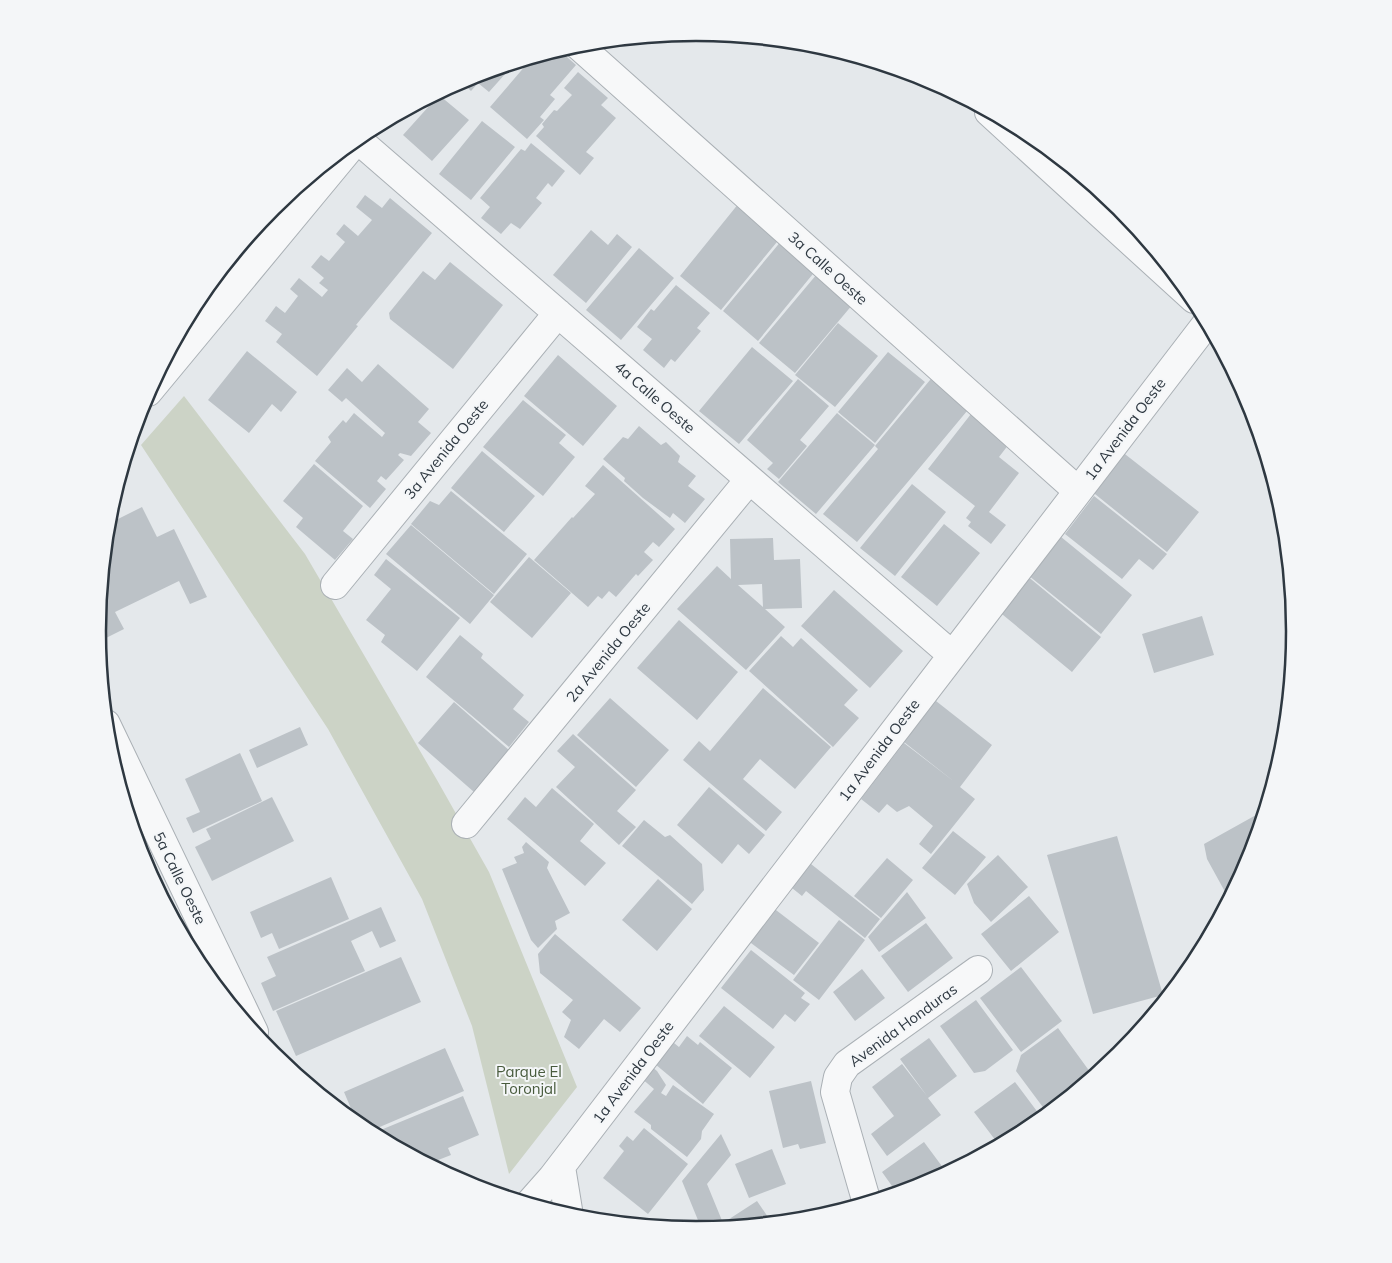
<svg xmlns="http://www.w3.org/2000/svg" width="1392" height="1263" font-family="Mulish,sans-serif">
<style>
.green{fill:#ccd3c6}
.building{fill:#bcc2c7;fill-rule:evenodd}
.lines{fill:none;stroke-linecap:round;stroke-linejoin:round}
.street-casing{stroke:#aab0b5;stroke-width:30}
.street{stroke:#f7f8f9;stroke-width:28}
.labels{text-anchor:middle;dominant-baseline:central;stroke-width:4;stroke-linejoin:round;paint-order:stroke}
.street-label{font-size:15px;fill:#2e3841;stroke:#f4f6f8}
.park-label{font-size:15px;fill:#485b3d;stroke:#f4f6f8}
.rim{fill:none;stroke:#2e3841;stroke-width:2.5}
</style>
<rect width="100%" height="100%" fill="#e4e8eb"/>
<path class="green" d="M184,396l121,158 132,226 52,92 88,215 -68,87 -37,-148 -50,-127 -94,-170 -187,-284z"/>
<path class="building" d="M559,50l17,15 -26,30 5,4 -15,18 4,3 -17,19 -37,-32 42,-49z
M514,64l-25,28 -11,-9 -7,8 -10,-10z
M578,72l30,26 -7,7 15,13 -30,34 8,6 -14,17 -44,-39 8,-9 -2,-3 12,-14 3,1 15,-16 -8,-7z
M439,95l30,25 -37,41 -29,-26z
M482,121l33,26 -44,53 -32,-26z
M531,143l34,28 -13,16 -4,-4 -12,15 6,5 -22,26 -9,-6 -10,11 -20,-16 9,-11 -10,-9 41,-49 4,2z
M365,195l17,13 8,-10 42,35 -76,92 2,1 -41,50 -41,-34 6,-8 -17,-13 11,-15 9,7 13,-17 -8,-7 9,-11 23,19 6,-7 -9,-7 5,-5 -13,-11 10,-12 8,6 16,-19 -9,-8 8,-10 14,12 14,-16 -16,-13z
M739,203l42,34 -60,73 -41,-34z
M591,230l17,15 9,-11 15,13 -46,56 -33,-28z
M782,240l35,29 -59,72 -35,-30z
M639,248l35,30 -53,62 -35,-30z
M450,262l53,43 -50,64 -63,-50 -1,-6 34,-42 12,9z
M817,274l36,30 -58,69 -36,-30z
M676,285l34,28 -13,15 4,3 -26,31 -4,-3 -7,9 -21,-18 9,-11 -15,-12 14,-18 3,2z
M838,323l40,33 -43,51 -40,-32z
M752,347l41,34 -54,63 -40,-33z
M247,351l50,41 -16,20 -9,-8 -23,29 -41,-33z
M888,352l37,30 -50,61 -37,-31z
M558,355l59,51 -34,40 -59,-50z
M378,364l51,45 -11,13 13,11 -20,23 -11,-3 -2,2 6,5 -18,20 -5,-4 -4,5 9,8 -16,19 -55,-47 16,-19 -3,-5 15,-17 3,3 8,-10 28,24 3,-4 -39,-35 -4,4 -14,-12 19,-22 15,14z
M935,374l37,31 -60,72 -20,-17 20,17 -55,65 -34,-28 55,-65 -3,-3z
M798,379l31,27 -29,34 7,6 -28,33 -12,-10 6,-6 -26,-23z
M523,400l43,35 -7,8 16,14 -32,39 -60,-49z
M837,413l38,32 -59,69 -38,-32z
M971,414l38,30 -10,13 20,16 -30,39 17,13 -15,19 -23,-18 3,-4 -5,-4 9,-12 -47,-37z
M639,426l22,19 5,-3 14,14 -2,6 18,14 -8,10 17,13 -20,24 -12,-10 -3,5 -27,-20 -19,-17 1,-3 -22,-19 20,-22 5,2z
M482,451l53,45 -31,36 -53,-44z
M1121,451l78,61 -32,40 -77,-62z
M314,464l49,42 -20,25 10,8 -18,21 -39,-33 7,-9 -20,-17z
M603,465l72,64 -16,18 -6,-5 -9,10 9,8 -15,16 -2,-2 -20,23 -7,-6 -7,8 -4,-3 -10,11 -54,-47 38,-43 1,1 22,-24 -10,-8z
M912,484l34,28 -51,64 -35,-28z
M451,491l76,63 -33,40 -83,-70 19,-23 9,4z
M1094,496l73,58 -14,16 -14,-11 -17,20 -57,-45z
M142,507l15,30 17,-8 33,68 -17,7 -11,-23 -64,31 9,17 -26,13 1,-27 6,-3 -5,-10 8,-78z
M944,524l36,29 -43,53 -36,-29z
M411,525l83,70 -24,29 -84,-70z
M1055,532l77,63 -31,39 -78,-63z
M773,538l1,22 26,-1 2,49 -37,1 20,18 -39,43 -69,-61 40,-43 14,13 -1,-40zM762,584l1,23 -25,-22z
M529,557l42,36 -39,45 -42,-36z
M386,559l74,59 -43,53 -36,-29 4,-7 -19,-15 25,-31 -17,-14z
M1026,575l75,62 -29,35 -75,-62z
M834,590l69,61 -33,37 -69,-62z
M1202,616l12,39 -60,18 -12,-39z
M679,620l59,52 -41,48 -60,-52z
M460,635l23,19 -2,4 43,37 -11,14 16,13 -20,25 -83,-70z
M781,636l12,11 8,-9 57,52 -14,15 15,13 -26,29 -84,-76z
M763,688l68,59 -36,42 -35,-30 -17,20 39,33 -16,19 -83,-71 16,-19 11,10z
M610,698l59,52 -33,37 -59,-52z
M936,701l56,44 -32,42 15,12 -44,55 -12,-10 14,-18 -24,-20 -12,6 -10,-8 -8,9 -18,-14 43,-56 52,40 -52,-41z
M454,702l56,49 -36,41 -56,-49z
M300,727l8,18 -51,23 -8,-18z
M573,734l63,56 -19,21 19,16 -17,18 -63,-58 19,-20 -18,-16z
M240,753l22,48 -69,32 -7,-15 14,-6 -15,-33z
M709,787l56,48 -16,19 -11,-10 -16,20 -45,-39z
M552,788l42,36 -14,17 26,22 -21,23 -78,-67 18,-22 11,10z
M272,797l22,44 -82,40 -17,-34 16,-8 -5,-10z
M1265,810l-16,51 -20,38 -22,-40 -3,-15z
M644,820l21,17 5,-2 32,29 2,26 -12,14 -70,-58z
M953,831l33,26 -31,38 -33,-27z
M1117,836l46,159 -70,19 -46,-159z
M526,842l23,20 -2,6 23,45 -15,8 2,8 -19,19 -7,-8 -29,-71 15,-6 -3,-6 10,-4 -2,-6z
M998,855l30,32 -37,35 -17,-19 -7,-19z
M887,858l26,22 -32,38 -27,-22z
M806,860l74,59 -15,19 -59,-47 -4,5 -15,-12z
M149,864l17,37 -1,1 -20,-36z
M331,877l18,42 -70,30 -7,-16 -11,5 -11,-26z
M658,879l34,30 -35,42 -35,-31z
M907,892l19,26 -47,34 -11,-15z
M1029,896l30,36 -48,39 -30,-37z
M381,907l15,34 -16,7 -8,-17 -21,10 14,30 -92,40 -12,-28 15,-7 -9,-19z
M772,907l47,36 -25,32 -47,-35z
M839,920l26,20 -46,60 -26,-20z
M926,923l27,35 -45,34 -27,-36z
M555,934l86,74 -21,24 -16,-13 -25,30 -15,-12 7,-17 -9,-8 11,-12 -33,-27 -2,-19z
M751,950l54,43 -4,5 9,6 -15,18 -10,-8 -12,15 -52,-41z
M401,957l20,45 -125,54 -20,-45z
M1021,967l41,54 -41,31 -41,-54z
M862,969l23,29 -30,23 -22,-29z
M976,1000l37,50 -28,21 -11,2 -34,-47z
M724,1006l51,41 -25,31 -51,-42z
M1058,1028l35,48 -45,38 -32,-43 5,-16z
M664,1035l15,12 8,-11 11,9 2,-3 32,26 -29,36 -48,-40z
M929,1038l28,38 -29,22 13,17 -54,41 -16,-22 23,-18 -22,-29 30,-23 25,32 -27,-37z
M445,1048l19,43 -96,41 -10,-7 -14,-33z
M651,1066l6,5 9,14 -5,8 5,3 7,-11 41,29 -12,17 -1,8 -14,18 -36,-28v-4l-17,-13 20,-23 -13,-11z
M811,1081l15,62 -26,6 -2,-5 -15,4 -14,-57z
M1015,1082l27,36 -13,12 -30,15 -25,-33z
M463,1096l16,39 -31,13 3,7 -23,9 -57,-30z
M644,1128l44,36 -40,50 -45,-36 21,-27 -5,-5 8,-10 6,5z
M721,1134l10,21 -24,29 16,39 34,-22 15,22 -70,7 -20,-49z
M924,1142l23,31 -22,12 -28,8 -15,-21z
M772,1149l14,35 -37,14 -14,-34z"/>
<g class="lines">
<g class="street-casing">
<path id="street" d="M578,45l500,446
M989,112l205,187
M357,139l595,516
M148,392l211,-255
M335,585l223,-272
M106,724l148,308
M466,824l283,-344
M561,1167l8,49
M867,1203l-32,-111 3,-15 9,-13 131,-94
M529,1204l23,-26 655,-855"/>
</g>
<use href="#street" class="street"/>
</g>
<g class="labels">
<g class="street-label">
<text transform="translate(828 268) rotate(42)">3a Calle Oeste</text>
<text transform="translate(655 397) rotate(41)">4a Calle Oeste</text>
<text transform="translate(1125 429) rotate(-53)">1a Avenida Oeste</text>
<text transform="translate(446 449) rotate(-51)">3a Avenida Oeste</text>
<text transform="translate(608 652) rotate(-51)">2a Avenida Oeste</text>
<text transform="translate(879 750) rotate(-53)">1a Avenida Oeste</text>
<text transform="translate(180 878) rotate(64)">5a Calle Oeste</text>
<text transform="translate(903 1025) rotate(-36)">Avenida Honduras</text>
<text transform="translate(633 1072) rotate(-53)">1a Avenida Oeste</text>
</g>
<g class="park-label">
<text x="529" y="1071">Parque El<tspan x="529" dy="17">Toronjal</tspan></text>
</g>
</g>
<path d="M0 0H1392V1263H0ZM106 631a590 590 0 1 1 1180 0a590 590 0 1 1-1180 0Z" fill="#f4f6f8" fill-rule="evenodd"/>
<path class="rim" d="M106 631a590 590 0 1 1 1180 0a590 590 0 1 1-1180 0Z"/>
</svg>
